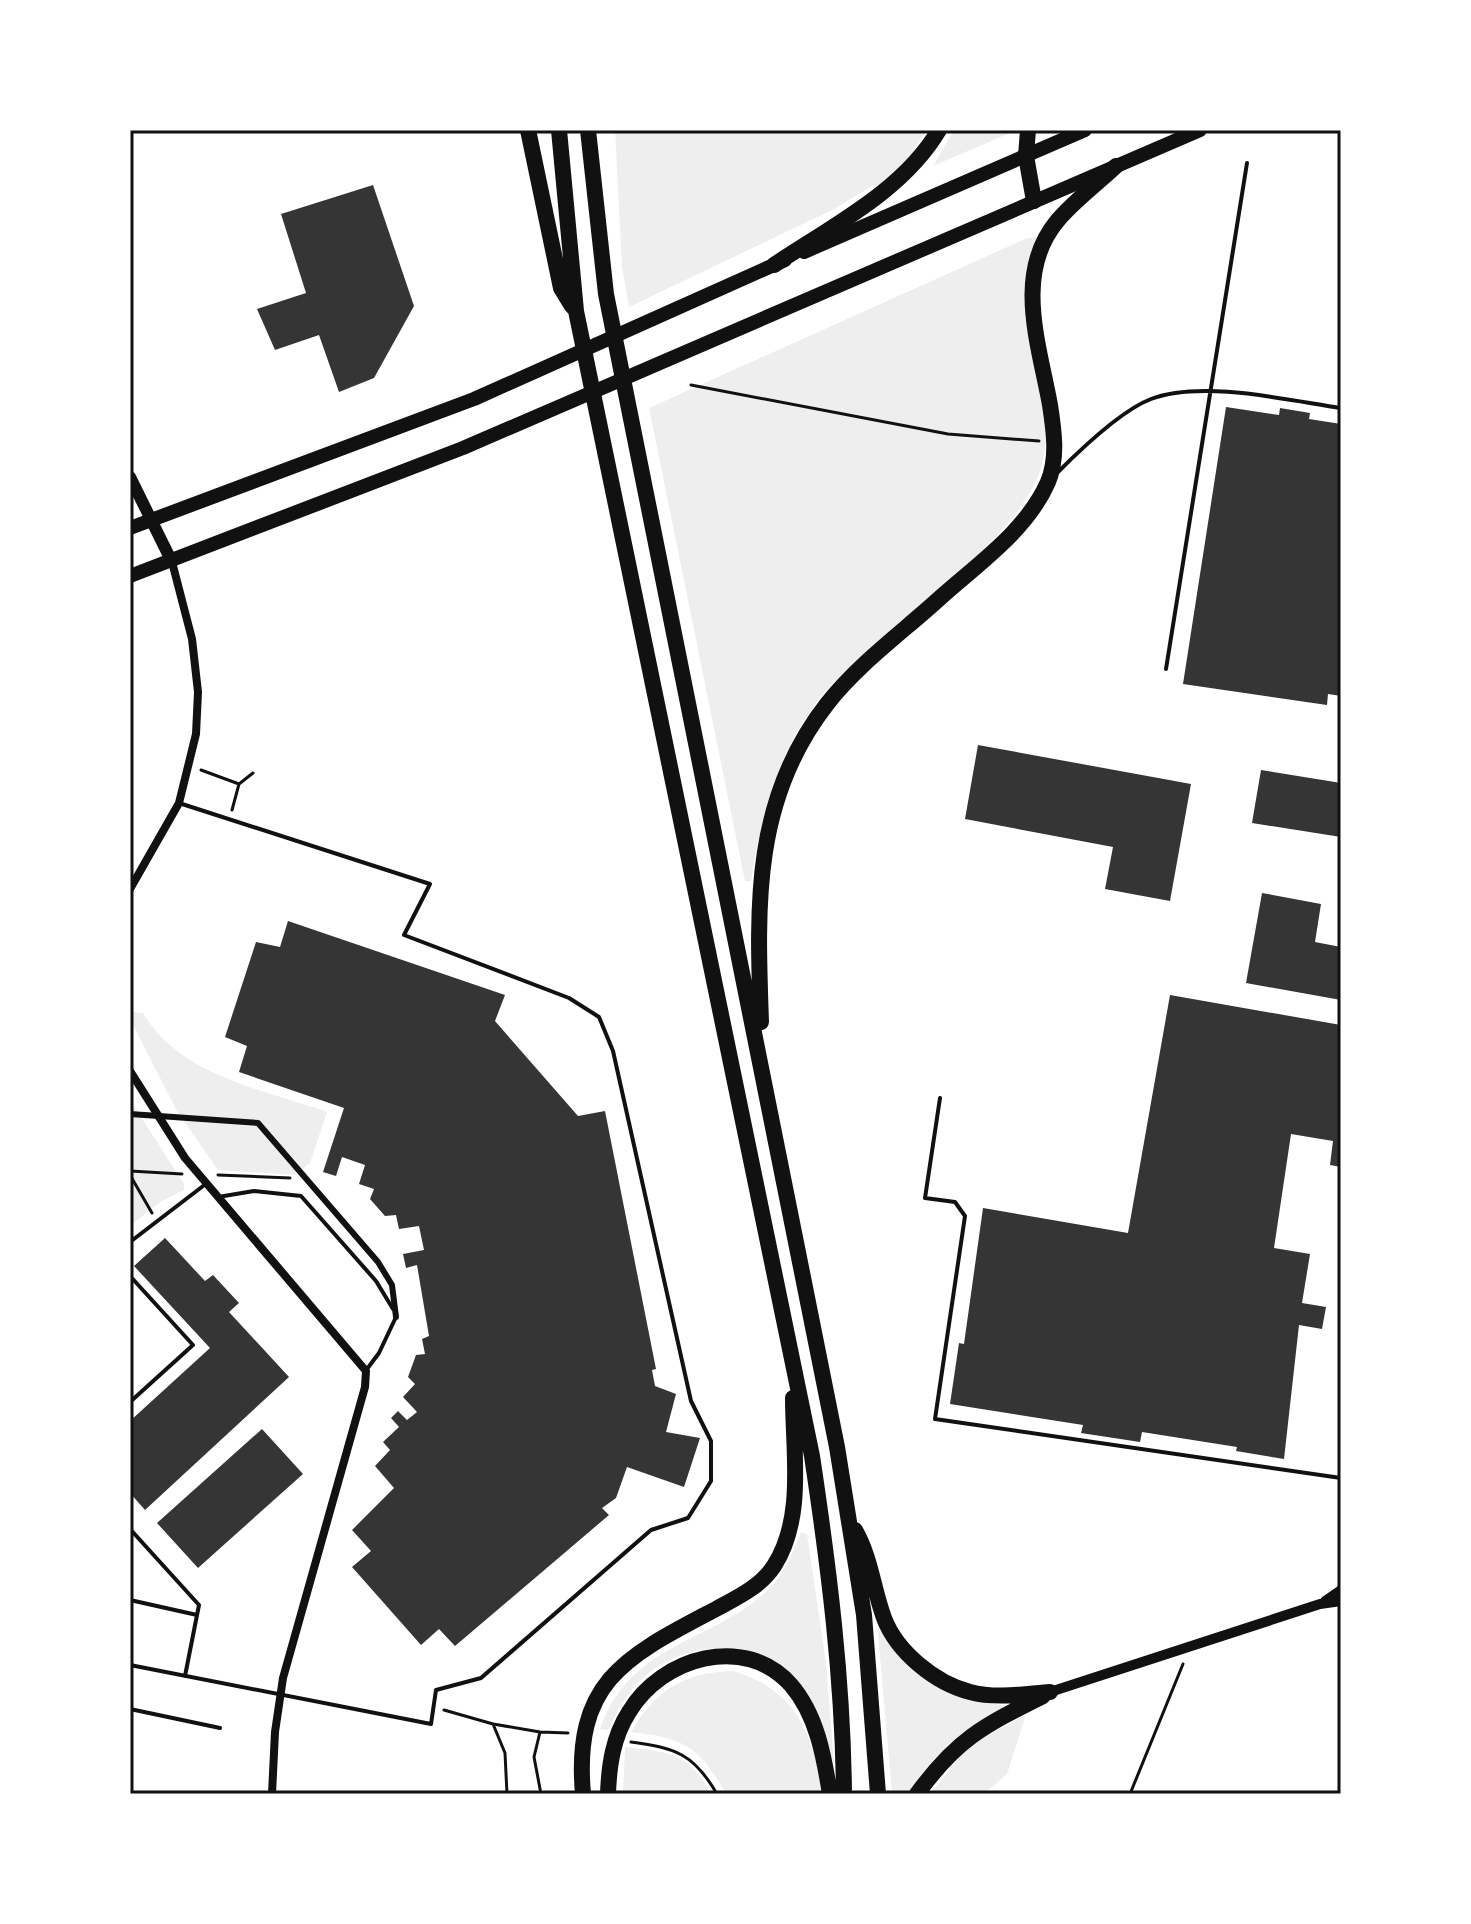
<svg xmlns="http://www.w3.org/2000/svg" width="1471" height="1924" font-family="'PT Sans',sans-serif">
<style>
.green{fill:#eee}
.building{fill:#353535}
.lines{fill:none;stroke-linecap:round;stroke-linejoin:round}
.path{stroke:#111;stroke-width:3}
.service{stroke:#111;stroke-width:4}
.pedestrian{stroke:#111;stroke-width:6}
.minor{stroke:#111;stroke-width:8}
.tertiary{stroke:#111;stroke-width:10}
.secondary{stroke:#111;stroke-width:12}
.primary{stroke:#111;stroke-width:14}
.motorway{stroke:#111;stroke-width:16}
.neatline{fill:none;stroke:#111;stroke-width:3}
</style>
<rect width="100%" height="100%" fill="#fff"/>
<path class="green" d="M615,130h311l-17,29 -30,28 -7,-1 -38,23 -205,98 -7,-40z
M954,130h63l-84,36z
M1040,236l-10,25c6,57 25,145 13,199 -18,85 -174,173 -229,246 -38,53 -53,112 -63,175h-6l-96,-473 376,-169z
M133,1012l10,1c37,63 119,76 184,99l-17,51 -15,12 -77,-5 -41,-59 -44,-86z
M130,1100l54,84v6l-24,12 -30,24z
M801,1532l6,2 19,129 8,101c-12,-21 -12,-51 -28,-73 -41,-55 -121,-56 -168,-8 -13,14 -22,30 -30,47l-8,-1c29,-82 99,-84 158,-130 23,-18 33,-42 43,-67z
M877,1622l88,77 42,7c-41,25 -73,48 -99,88h-16z
M733,1671c63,19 80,62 89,123h-96c-27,-48 -42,-56 -95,-62 24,-42 54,-60 102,-61z
M1026,1715l-19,59 -23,20h-54l42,-51z
M625,1747c44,5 64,5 86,47h-88z"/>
<path class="building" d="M373,185l41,121 -40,72 -35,14 -20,-57 -44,15 -18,-41 49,-16 -25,-79z
M1226,407l53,8 1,-7 30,5 -1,6 32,5v272l-13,-2 -1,11 -144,-21z
M978,745l213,39 -21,117 -65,-12 8,-42 -148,-28z
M1261,770l80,13v54l-89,-14z
M1262,893l59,11 -6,38 26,5v53l-95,-17z
M288,921l217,74 -10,26 83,95 27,-5 51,258 -4,1 3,16 21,8 -10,38 34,6 -16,49 -57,-20 -11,31 -14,10 7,7 -154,131 -16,-17 -18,16 -69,-78 19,-16 -19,-21 42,-42 -19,-22 15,-16 -7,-8 16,-15 -8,-9 7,-7 9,9 10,-8 -14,-15 12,-13 -7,-7 8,-22 9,-1 -3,-15 7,-3 -12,-71 -11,3 -3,-14 21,-4 -5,-24 -20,3 -3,-14 -11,1 -15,-17 4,-10 -15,-5 6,-19 -23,-8 -6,19 -13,-4 21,-64 -105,-36 8,-26 -22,-9 31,-95 24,5z
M1170,995l171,30v142l-11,-2 3,-24 -42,-7 -17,114 36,6 -8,49 24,4 -4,22 -23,-4 -15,134 -48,-8 1,-4 -95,-15 -2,10 -59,-9 2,-8 -133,-21 9,-61 5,1 19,-136 145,25z
M165,1238l40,43 8,-6 26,28 -10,9 60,65 -144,133 -15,-17v-72l80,-73 -76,-82z
M262,1429l41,45 -105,94 -41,-45z"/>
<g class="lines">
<path class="path" d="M691,385l257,49 91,7
M201,770l38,14
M232,810l7,-26 14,-11
M130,1171l52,3
M130,1175l22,38
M218,1175l72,3
M444,1710l49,14 12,29 2,41
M493,1724l47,8
M631,1742c45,6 63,12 86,52
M541,1794l-7,-37 6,-25 28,1
M1130,1794l53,-130"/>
<path class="service" d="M1058,472c22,-22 64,-62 93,-73 51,-19 136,1 190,9
M1166,669l81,-506
M940,1098l-15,100 30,4 10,14 -30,203 406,59
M218,1197l36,-6 47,5 75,85 17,28
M130,1242l77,-59
M130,1276l63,69 -63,57
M367,1369l12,-16 17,-36
M130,1529l69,76 -14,71
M130,1600l67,15
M130,1665l301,59 5,-34 45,-12 170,-148 37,-12 23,-37v-40l-20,-40 -78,-350 -14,-34 -30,-19 -165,-63 26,-51 -251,-81
M130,1709l90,19"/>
<path class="pedestrian" d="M130,1114l128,9 120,139 14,23 4,32"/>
<path class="minor" d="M130,889l49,-86 17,-69 2,-42 -6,-53 -20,-77
M130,1071l55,87 181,213 -1,16 -82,291 -8,54 -3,62"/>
<path class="tertiary" d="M1325,1601l16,-11
M1050,1692l270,-88 21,-3"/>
<path class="secondary" d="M130,477l42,85"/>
<path class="primary" d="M804,252l281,-122
M130,528l344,-129 311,-139
M130,576l333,-128 737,-318"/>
<path class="motorway" d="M528,130l33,158 11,18
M559,130l17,181 236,1145c17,113 31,224 32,338
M588,130l18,164 231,1153 27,168 14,179
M1028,130l-2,26 8,45
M774,265c58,-39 129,-74 165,-135
M761,1022c-4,-115 -9,-222 66,-318 31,-40 77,-73 114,-107 38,-34 86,-67 107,-115 10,-24 6,-51 2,-77 -11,-61 -37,-132 8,-185 17,-20 39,-36 58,-54
M855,1530c16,28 18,58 29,88 13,34 51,65 86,74 26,7 55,2 80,0
M583,1794c-10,-114 44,-138 133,-185 22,-12 44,-22 58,-43 31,-48 19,-114 19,-168
M608,1794c1,-29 5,-57 21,-82 33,-55 116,-79 162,-27 26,30 33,72 39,109
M917,1794c40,-55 66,-68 126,-98"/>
</g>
<rect width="1471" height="1924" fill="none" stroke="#ffffff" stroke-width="264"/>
<rect x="132" y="132" width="1207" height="1660" class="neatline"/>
</svg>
